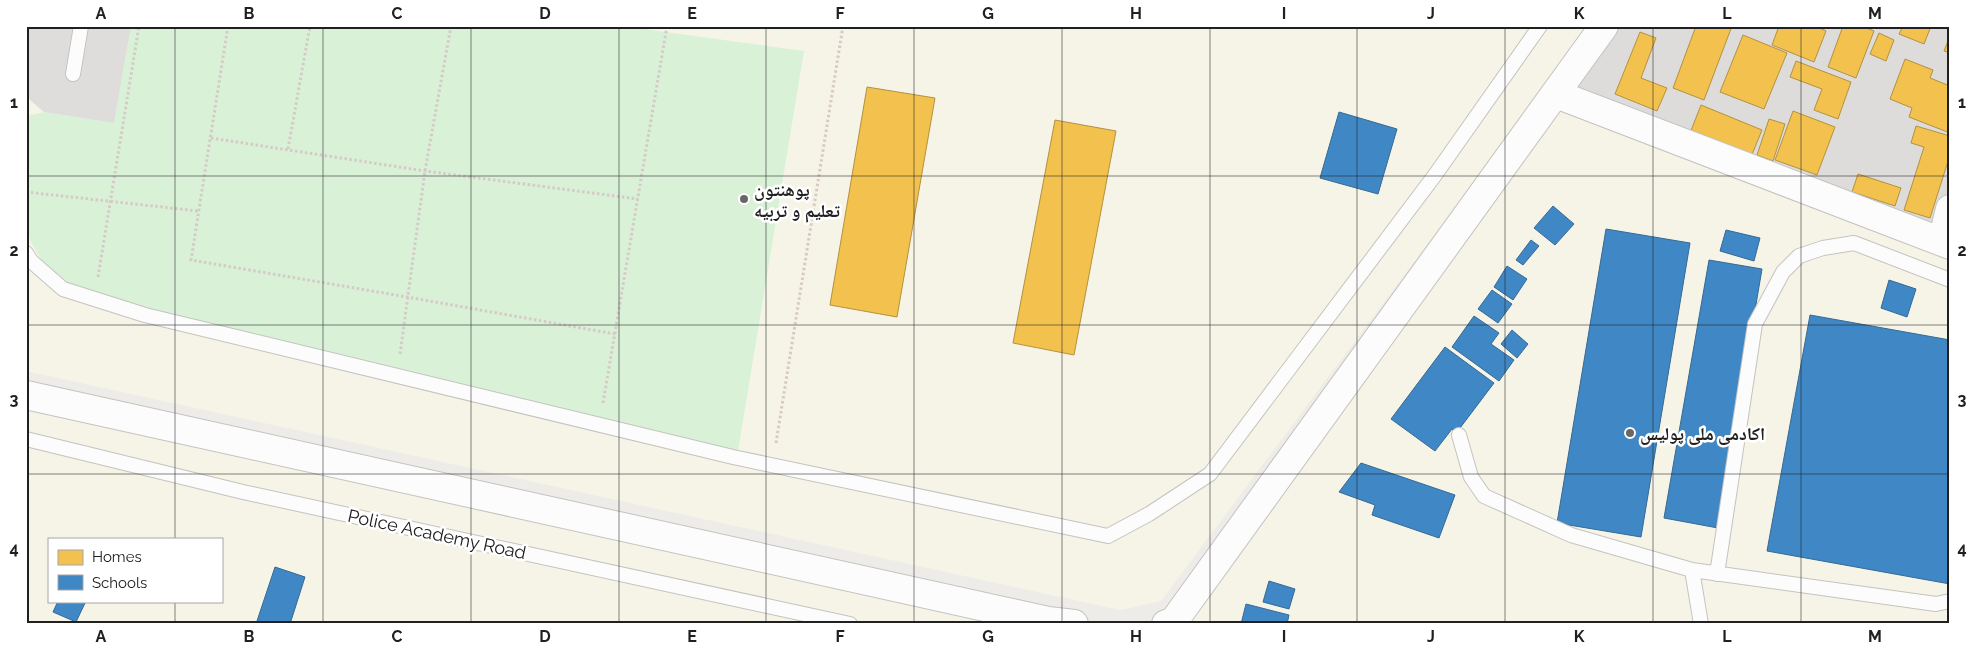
<svg xmlns="http://www.w3.org/2000/svg" width="1976" height="650" font-family="Raleway,'Noto Naskh Arabic',sans-serif">
<style>
.residential{fill:#dddcda}
.education{fill:#f6f4e6;fill-rule:evenodd}
.park{fill:#d9f2d7}
.parking{fill:#dedddc}
.homes{fill:#f2c14e;stroke:#b39140}
.schools{fill:#3f88c5;stroke:#366994}
.lines{fill:none;stroke-linecap:round;stroke-linejoin:round}
.service-casing{stroke:#c4c3c1;stroke-width:16}
.minor-casing{stroke:#c4c3c1;stroke-width:30}
.path{stroke:#d6c9c8;stroke-width:3;stroke-dasharray:2.5 2.5;stroke-linecap:butt}
.service{stroke:#fcfcfc;stroke-width:14}
.minor{stroke:#fcfcfc;stroke-width:28}
.grid{fill:none;stroke:#202020;stroke-width:1;stroke-opacity:0.55}
.poi-dot{fill:#686766;stroke:#fff;stroke-width:2}
.labels{text-anchor:middle;dominant-baseline:central;stroke-width:5;stroke-linejoin:round;paint-order:stroke}
.poi-label{font-size:18px;font-weight:bold;fill:#202020;stroke:#fff;text-anchor:start}
.street-label{font-size:18px;fill:#202020;stroke:#fff}
.neatline{fill:none;stroke:#202020;stroke-width:2}
.grid-label{font-size:16px;text-anchor:middle;font-weight:bold;fill:#202020}
</style>
<rect width="100%" height="100%" fill="#eeece9"/>
<path class="residential" d="M1608,26h342v219l-394,-151z"/>
<path class="education" d="M26,26h1564l-429,575 -41,9 -1094,-239z
M1556,94l394,151v379h-784z
M26,395l1048,229h-1048zM49,539h172v62h-172z"/>
<path class="park" d="M131,26h491l182,25 -67,406 -233,-63 -351,-83 -83,-27 -29,-24 -15,-28v-116l18,-4 70,11z"/>
<path class="parking" d="M26,26h105l-17,97 -70,-11 -14,-12 -4,-8z"/>
<path class="homes" d="M1696,26h36l-28,74 -31,-12z
M1779,26h36l11,5 -12,31 -42,-17z
M1843,26h19l12,5 -18,47 -28,-11z
M1903,26h28l-7,18 -25,-10z
M1640,32l16,6 -15,40 26,10 -10,23 -42,-17z
M1879,33l15,7 -8,21 -16,-7z
M1743,35l44,18 -23,56 -44,-17z
M1950,36v17l-6,-2z
M1905,59l28,11 -3,8 20,8v47l-41,-16 3,-9 -22,-9z
M1796,61l55,21 -13,37 -24,-9 8,-21 -32,-12z
M867,87l68,11 -38,219 -67,-12z
M1701,105l61,25 -11,27 -61,-24z
M1793,111l42,16 -18,48 -42,-15z
M1769,119l16,5 -12,37 -16,-6z
M1055,120l61,11 -42,224 -61,-12z
M1916,126l34,10v19l-20,63 -26,-8 20,-63 -13,-4z
M1858,174l43,14 -6,18 -43,-14z"/>
<path class="schools" d="M1339,112l58,17 -19,65 -58,-16z
M1553,206l21,18 -19,21 -21,-17z
M1606,229l84,14 -49,294 -84,-14z
M1726,230l34,8 -6,23 -34,-10z
M1531,240l8,6 -16,19 -7,-5z
M1709,260l53,9 -44,259 -54,-10z
M1507,266l20,13 -14,21 -19,-13z
M1889,280l27,9 -9,28 -26,-9z
M1492,290l20,14 -14,19 -20,-14z
M1810,315l140,25v244l-183,-33z
M1474,316l25,17 -8,11 23,16 -15,21 -47,-34z
M1512,330l16,14 -11,14 -16,-14z
M1445,347l49,36 -37,49 -5,-3 -17,22 -44,-32z
M1361,463l94,32 -16,43 -67,-23 3,-10 -36,-13z
M275,567l30,10 -15,47h-34z
M1269,581l26,8 -6,20 -26,-7z
M58,601h28l-10,21 -23,-10z
M1246,604l43,11 -2,9h-46z"/>
<g class="lines">
<g class="service-casing">
<path id="service" d="M73,74l8,-48
M26,253l5,8 32,28 82,26 588,142 375,79 41,-22 61,-40 225,-299 105,-149
M1459,435l12,42 13,19 87,39 121,35
M26,439l217,53 607,132
M1717,574l38,-250 28,-52 16,-16 24,-8 31,-5 96,37
M1701,624l-9,-54 244,34 14,-3"/>
</g>
<g class="minor-casing">
<path id="minor" d="M1556,94l394,151
M1942,242l8,-33
M26,395l1022,226 26,3
M1166,624l8,-3 430,-595"/>
</g>
<path class="path" d="M228,26l-37,234 216,37 208,37
M211,138l214,33 213,28
M288,149l22,-123
M26,192l172,19
M98,277l41,-251
M400,354l25,-183 26,-145
M603,403l64,-377
M776,443l67,-417"/>
<use href="#service" class="service"/>
<use href="#minor" class="minor"/>
</g>
<path class="grid" d="M175,26v513M323,26v598M471,26v598M619,26v598M766,26v598M914,26v598M1062,26v598M1210,26v598M1357,26v598M1505,26v598M1653,26v598M1801,26v598M26,176h1924M26,325h1924M26,474h1924M175,601v23"/>
<g class="poi-dot">
<circle cx="744" cy="199" r="5"/>
<circle cx="1630" cy="433" r="5"/>
</g>
<g class="labels">
<g class="poi-label">
<text x="754" y="189">پوهنتون<tspan x="754" dy="21">تعلیم و تربیه</tspan></text>
<text x="1640" y="433">اکادمی ملی پولیس</text>
</g>
<g class="street-label">
<text transform="translate(437 534) rotate(12)">Police Academy Road</text>
</g>
</g>
<rect width="1976" height="650" fill="none" stroke="#ffffff" stroke-width="55"/>
<rect x="48" y="538" width="175" height="65" fill="#ffffff" stroke="#a6a6a6"/>
<rect x="58" y="550" width="25" height="15" fill="#f2c14e" stroke="#a6a6a6"/>
<text x="92" y="562" font-size="15" fill="#202020">Homes</text>
<rect x="58" y="575" width="25" height="15" fill="#3f88c5" stroke="#a6a6a6"/>
<text x="92" y="588" font-size="15" fill="#202020">Schools</text>
<rect x="28" y="28" width="1920" height="594" class="neatline"/>
<g class="grid-label">
<text x="101" y="19">A</text>
<text x="249" y="19">B</text>
<text x="397" y="19">C</text>
<text x="545" y="19">D</text>
<text x="692" y="19">E</text>
<text x="840" y="19">F</text>
<text x="988" y="19">G</text>
<text x="1136" y="19">H</text>
<text x="1284" y="19">I</text>
<text x="1431" y="19">J</text>
<text x="1579" y="19">K</text>
<text x="1727" y="19">L</text>
<text x="1875" y="19">M</text>
<text x="14" y="108">1</text>
<text x="1962" y="108">1</text>
<text x="14" y="256">2</text>
<text x="1962" y="256">2</text>
<text x="14" y="405">3</text>
<text x="1962" y="405">3</text>
<text x="14" y="554">4</text>
<text x="1962" y="554">4</text>
<text x="101" y="642">A</text>
<text x="249" y="642">B</text>
<text x="397" y="642">C</text>
<text x="545" y="642">D</text>
<text x="692" y="642">E</text>
<text x="840" y="642">F</text>
<text x="988" y="642">G</text>
<text x="1136" y="642">H</text>
<text x="1284" y="642">I</text>
<text x="1431" y="642">J</text>
<text x="1579" y="642">K</text>
<text x="1727" y="642">L</text>
<text x="1875" y="642">M</text>
</g>
</svg>
